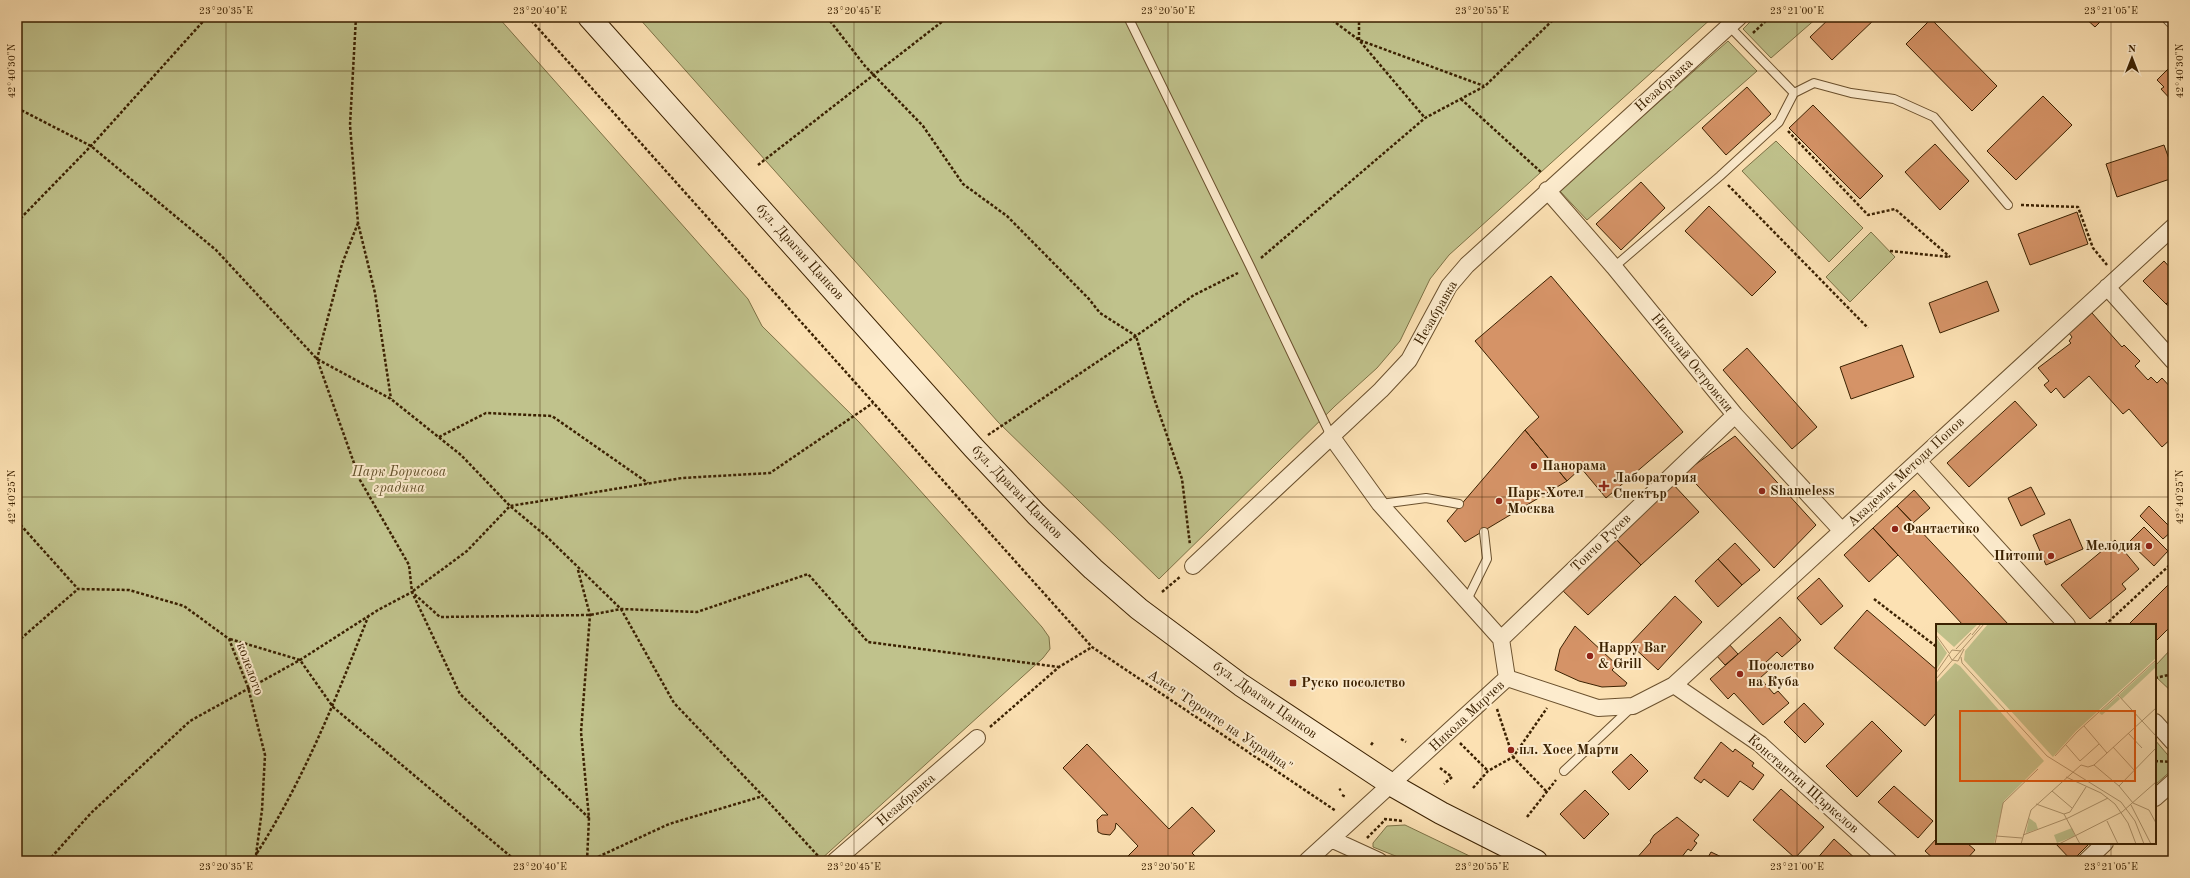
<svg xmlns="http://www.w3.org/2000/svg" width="2190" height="878" font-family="'Old Standard TT',serif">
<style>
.green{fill:#c0c28c;stroke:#7e7246}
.building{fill:#d59367;stroke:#3b2101}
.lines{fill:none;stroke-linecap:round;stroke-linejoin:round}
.service-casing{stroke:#6b512e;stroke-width:10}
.minor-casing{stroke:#6b512e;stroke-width:18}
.secondary-casing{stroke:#3b2101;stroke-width:24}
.path{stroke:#3b2101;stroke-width:2.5;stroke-dasharray:3 2;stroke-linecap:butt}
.service{stroke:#fdecce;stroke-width:8}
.minor{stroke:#fdecce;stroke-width:16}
.secondary{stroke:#fdecce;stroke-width:22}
.ticks{fill:none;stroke:#3b2101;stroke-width:1;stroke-opacity:0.45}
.poi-dot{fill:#8f2418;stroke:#fdecce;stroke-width:1.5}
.labels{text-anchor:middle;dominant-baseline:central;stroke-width:4;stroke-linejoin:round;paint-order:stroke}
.street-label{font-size:14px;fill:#3b2101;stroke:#fdecce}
.poi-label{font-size:14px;font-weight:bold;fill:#3b2101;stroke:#fdecce;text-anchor:start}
.park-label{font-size:14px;font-style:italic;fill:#63512b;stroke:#fdecce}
.inset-road{fill:none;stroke:#af946c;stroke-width:1}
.view{fill:#df560b;fill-opacity:0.15;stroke:#df560b;stroke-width:2}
.inset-edge{fill:none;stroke:#3b2101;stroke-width:2}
.neatline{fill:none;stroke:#3b2101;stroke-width:1.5}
.ticks-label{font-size:10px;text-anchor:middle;fill:#3b2101}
</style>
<rect width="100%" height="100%" fill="#fce1b3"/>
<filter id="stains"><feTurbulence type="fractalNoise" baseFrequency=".005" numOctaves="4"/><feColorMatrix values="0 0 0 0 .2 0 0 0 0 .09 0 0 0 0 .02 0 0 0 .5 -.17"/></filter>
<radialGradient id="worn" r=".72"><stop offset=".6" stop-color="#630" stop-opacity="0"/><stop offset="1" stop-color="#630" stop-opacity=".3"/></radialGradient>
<path class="green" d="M17,17h481l250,282 14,27 97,96 183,205 7,10 1,12 -7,9 -224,203h-802z
M638,17h1075l-264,238 -19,24 -30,62 -23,27 -42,38 -176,173 -161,-157z
M1755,17h63l-47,41 -28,-29z
M1728,41l29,30 -170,149 -28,-30z
M1776,141l87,87 -34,34 -87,-91z
M1871,232l24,25 -45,45 -24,-25z
M2173,647v46l-18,-17v-10z
M2155,740l18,21v8l-18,16z
M1405,825l75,36h-72l-35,-14v-4l14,-17z"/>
<path class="building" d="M1831,17h46l-45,43 -22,-23z
M2084,17h21l-10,10z
M1931,19l66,67 -25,25 -66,-67z
M2173,64v38l-12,-13 3,-2 -7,-7z
M1747,87l24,27 -45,41 -24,-27z
M2043,96l29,29 -56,55 -29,-29z
M1813,105l70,71 -23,23 -71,-71z
M1935,144l34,37 -29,29 -35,-38z
M2164,145l9,25v8l-56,19 -11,-33z
M1641,182l24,26 -44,42 -25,-26z
M1709,206l67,66 -24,24 -67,-65z
M2077,212l11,32 -58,21 -12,-31z
M2164,261l9,10v27l-7,6 -23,-23z
M1551,276l132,156 -77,66 -25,-30 -14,13 -42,-51 14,-13 -64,-76z
M1987,281l12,30 -59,22 -11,-30z
M2173,298v12l-7,-6z
M2092,313l30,34 2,-2 16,16 -5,5 13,14 3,-3 6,6 5,-5 11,12v47l-11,10 -33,-38 -6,5 -34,-38 -25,22 -8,-10 -5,5 -7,-8 5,-4 -11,-13 33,-25 -2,-2 3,-4 -3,-4z
M1902,345l12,32 -63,22 -11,-32z
M1747,348l70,79 -25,22 -69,-79z
M2015,401l22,24 -68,62 -22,-24z
M1525,430l42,51 -102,61 -18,-21z
M1735,436l81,89 -42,43 -89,-96z
M1671,482l28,30 -58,53 -28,-29z
M2031,487l14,27 -24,12 -13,-28z
M1914,490l16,18 -17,15 -16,-17z
M1897,506l20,21 92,98h-46l-90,-97z
M2149,506l24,24 -10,9 -23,-23z
M2070,519l13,30 -37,16 -13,-30z
M2144,527l24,24 -14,15 -25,-24z
M1873,528l25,27 -29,27 -25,-27z
M1613,536l28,29 -53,50 -28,-27z
M2115,540l24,29 -17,15 4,5 -36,30 -29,-34z
M1735,543l25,27 -18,15 -24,-26z
M1718,559l24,26 -24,22 -23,-26z
M1819,578l24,28 -22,19 -24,-27z
M2173,580v44l-18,18v-17h-27z
M1675,596l27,26 -44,48 -28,-26z
M1867,610l70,60v42l-12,14 -91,-78z
M1780,617l21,23 -19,17 -5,-5 -13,12 5,6 -9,8 14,16 4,-3 11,12 -26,22 -29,-32 -6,6 -18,-20z
M1575,626l42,39 -5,5 15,13 -2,3 -23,1 -23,-6 -24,-11 5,-21z
M1728,643l10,11 -13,11 -10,-11z
M1804,703l20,21 -19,19 -21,-21z
M1872,721l30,30 -45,46 -31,-31z
M1721,742l12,10 2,-3 19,14 -2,3 12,9 -11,15 -13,-9 -12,16 -24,-18 -3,4 -7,-5z
M1087,744l82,85 23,-22 23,24 -23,22 8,8h-77l15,-15 -22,-23 -1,6 -5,6 -8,-1 -4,-2 -1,-12 5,-5h6l-45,-47z
M1631,754l17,17 -19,19 -17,-18z
M1894,786l39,35 -15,17 -40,-36z
M1781,789l43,38 -29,31 -42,-38z
M1585,790l24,24 -25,25 -24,-25z
M1677,817l22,18 -5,6 3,2 -6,8 -3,-2 -7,9 2,3 -48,-1 16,-18 -1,-1 4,-6z
M1937,838v5h30l8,7 -10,11h-29l-11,-10z
M1834,839l24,22h-43z
M2055,843h35l-18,18z
M1711,852l19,9h-24z"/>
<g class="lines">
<g class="service-casing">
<path id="service" d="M1128,17l122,249 81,170
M1794,93l20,-10 37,10 43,6 40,18 74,88
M1614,267l106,-91 59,-54 15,-29 -65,-67
M1381,504l45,-6 33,6
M1466,602l21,-43 -3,-27
M1564,771l68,-64"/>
</g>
<g class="minor-casing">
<path id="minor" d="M2170,17l3,3
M1547,190l67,77 121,148 107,116
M2107,287l66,74
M1331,436l49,68 121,135 6,39
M1918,461l149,164
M1193,566l188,-176 28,-30 40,-74 18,-21 272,-248
M1501,639l234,-224
M1507,678l91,30 35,-2 41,-21 499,-458
M1674,685l86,59 129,117
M2155,722l18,20
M2155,798l18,-16
M1331,839l48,22
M835,861l142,-123
M1307,861l200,-183
M2086,861l19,-18"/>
</g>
<g class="secondary-casing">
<path id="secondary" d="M589,17l384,430 63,67 57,55 46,40 102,76 151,100 49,28 95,48"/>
</g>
<path class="path" d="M201,17l2,3
M356,17l-6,108 8,98 17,70 16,106
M528,17l564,630 244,164
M827,17l38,49 58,60 40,58 44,32 82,83 11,14 36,23 58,-41 44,-22
M1328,17l31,23 125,46
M1359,17v23l66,78
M1753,33l17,-16
M1461,99l81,74
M17,108l74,38 125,104 101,109 74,40 70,56 49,51 36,30 75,73 53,94 89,93 56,61
M1788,131l80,84 27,-6 55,48
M758,165l190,-148
M1728,185l140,143
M2021,205l57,2 15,41 14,17
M17,222l74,-76 116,-129
M358,223l-16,41 -25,95 43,121 49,85 3,27 48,102 129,124
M1890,251l59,6
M1261,258l164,-140 60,-32 71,-69
M988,435l148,-99 18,62 28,81 8,66
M439,437l47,-24 66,3 96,67
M17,521l61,68 51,1 55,16 45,33 19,48 17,68 -3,55 -6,45 -4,6
M578,570l12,45 -9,117 8,86 -2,43
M413,591l54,-40 43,-45 172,-28 88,-5 103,-70
M1162,592l19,-16
M1874,599l63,48
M2105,625l68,-63
M230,639l70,21 33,47 183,154
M17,642l61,-53
M2155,678l18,-4
M1497,709l16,48 34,35
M990,727l69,-60 33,-20
M1401,739l5,3
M1460,743l28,28
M1371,745l3,-4
M2155,761l18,1
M1440,768l12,9 -8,7
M1473,788l15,-17 25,-14 34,-49
M1339,790l2,-1
M1342,795l4,2
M1527,817l29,-37
M1384,819l19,2
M1367,838l18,-18
M257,853c47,-74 79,-154 111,-236
M48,861l43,-48 99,-92 110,-61 78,-50 34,-18 28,25 150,-2 31,-6 76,3 111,-38 60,68 191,25
M589,861l80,-37 94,-28"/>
<use href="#service" class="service"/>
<use href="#minor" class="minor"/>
<use href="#secondary" class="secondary"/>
</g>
<path class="ticks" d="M226,17v844M540,17v844M854,17v844M1168,17v844M1482,17v844M1797,17v844M2111,17v608M17,71h2156M17,497h2156M2111,843v18"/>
<g class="poi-dot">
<circle cx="1534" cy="466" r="4"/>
<path d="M1602 480h4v4h4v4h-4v4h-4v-4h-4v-4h4z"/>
<circle cx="1762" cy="491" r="4"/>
<circle cx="1499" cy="501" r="4"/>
<circle cx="1895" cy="529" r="4"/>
<circle cx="2149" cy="546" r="4"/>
<circle cx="2051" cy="556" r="4"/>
<circle cx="1590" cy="656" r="4"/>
<circle cx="1740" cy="674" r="4"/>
<rect x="1289" y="679" width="8" height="8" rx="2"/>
<circle cx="1511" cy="750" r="4"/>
</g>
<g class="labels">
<g class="street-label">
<text transform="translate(1664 85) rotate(-42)">Незабравка</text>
<text transform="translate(800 252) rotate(48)">бул. Драган Цанков</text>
<text transform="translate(1436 313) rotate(-60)">Незабравка</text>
<text transform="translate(1692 363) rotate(51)">Николай Островски</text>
<text transform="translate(1906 472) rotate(-43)">Академик Методи Попов</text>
<text transform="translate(1017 492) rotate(46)">бул. Драган Цанков</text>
<text transform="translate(1601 543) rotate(-44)">Тончо Русев</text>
<text transform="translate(250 669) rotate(70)">колелото</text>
<text transform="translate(1265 700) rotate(35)">бул. Драган Цанков</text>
<text transform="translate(1467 716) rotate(-43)">Никола Мирчев</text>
<text transform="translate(1220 721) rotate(34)">Алея "Героите на Украйна"</text>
<text transform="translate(1803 784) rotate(41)">Константин Щъркелов</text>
<text transform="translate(906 800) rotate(-41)">Незабравка</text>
</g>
<g class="poi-label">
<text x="1542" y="466">Панорама</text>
<text x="1613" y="478">Лаборатория<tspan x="1613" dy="16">Спектър</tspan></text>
<text x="1770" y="491">Shameless</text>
<text x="1507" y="493">Парк-Хотел<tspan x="1507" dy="16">Москва</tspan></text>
<text x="1903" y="529">Фантастико</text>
<text x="2141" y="546" text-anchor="end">Мелодия</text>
<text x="2043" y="556" text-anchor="end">Питопи</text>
<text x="1598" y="648">Happy Bar<tspan x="1598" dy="16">&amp; Grill</tspan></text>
<text x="1748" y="666">Посолство<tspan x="1748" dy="16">на Куба</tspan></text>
<text x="1301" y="683">Руско посолство</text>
<text x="1519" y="750">пл. Хосе Марти</text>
</g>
<g class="park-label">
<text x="399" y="472">Парк Борисова<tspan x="399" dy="16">градина</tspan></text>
</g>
</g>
<g transform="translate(1936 624)">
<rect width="220" height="220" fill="#fce1b3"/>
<path d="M0,0h42l-24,23 -18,-16zM52,0h168v34l-80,73 -23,26 -89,-97 1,-9zM0,13l11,16 -11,17zM220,37v6l-34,32 -3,-4zM19,39l5,3 84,95 -40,40 -10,43h-58v-161zM182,72l2,3 -18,16 -3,-2zM93,194l7,5 2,6 -12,4zM136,204l3,8 -18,7 -3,-8z" fill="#c0c28c"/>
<path class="inset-road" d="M0,11l13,18M36,11l9,-11M20,25l15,-16M13,31l3,5 6,1 6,-12M25,33l1,6 85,93 74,46 14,19 9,23M0,49l16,-23 9,1M0,55l48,-55M182,71l38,41M148,102l23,27M192,109l14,15M130,121l14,16M177,123l22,24M119,132l22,-24 79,-72M144,137l19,-17M145,141l7,2 6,-2 62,-57M158,141l25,21 14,17 16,7 7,13M130,153l35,16 14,11 13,19 8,21M183,162l37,-38M116,167l20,17M100,180l28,10 16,30M195,181l20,39M128,190l6,-2 16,-25M171,197l11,23M87,211l45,-17 40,-20M60,212l26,2M59,220l8,-41 35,-34M85,220l10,-34 50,-45M123,220l63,-32 34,-30"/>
<path class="view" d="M24,87h175v70h-175z"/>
<rect width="220" height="220" class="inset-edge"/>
</g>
<rect width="2190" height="878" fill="none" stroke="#fce1b3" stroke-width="44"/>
<g transform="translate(2132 58)" stroke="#fdecce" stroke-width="3" paint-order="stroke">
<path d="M0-3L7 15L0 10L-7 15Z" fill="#3b2101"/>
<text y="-6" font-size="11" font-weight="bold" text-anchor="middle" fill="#3b2101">N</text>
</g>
<rect x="22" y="22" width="2146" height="834" class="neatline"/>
<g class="ticks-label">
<text x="226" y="14">23°20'35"E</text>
<text x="540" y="14">23°20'40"E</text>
<text x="854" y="14">23°20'45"E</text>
<text x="1168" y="14">23°20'50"E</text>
<text x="1482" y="14">23°20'55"E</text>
<text x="1797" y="14">23°21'00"E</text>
<text x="2111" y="14">23°21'05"E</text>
<text transform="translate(11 71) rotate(-90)" y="4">42°40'30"N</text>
<text transform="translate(2179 71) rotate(-90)" y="4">42°40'30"N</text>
<text transform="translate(11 497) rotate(-90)" y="4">42°40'25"N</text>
<text transform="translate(2179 497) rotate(-90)" y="4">42°40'25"N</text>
<text x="226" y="870">23°20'35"E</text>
<text x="540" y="870">23°20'40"E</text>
<text x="854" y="870">23°20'45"E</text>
<text x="1168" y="870">23°20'50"E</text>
<text x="1482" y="870">23°20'55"E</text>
<text x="1797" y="870">23°21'00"E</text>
<text x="2111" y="870">23°21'05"E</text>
</g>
<rect width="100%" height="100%" filter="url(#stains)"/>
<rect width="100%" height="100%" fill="url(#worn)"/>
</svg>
